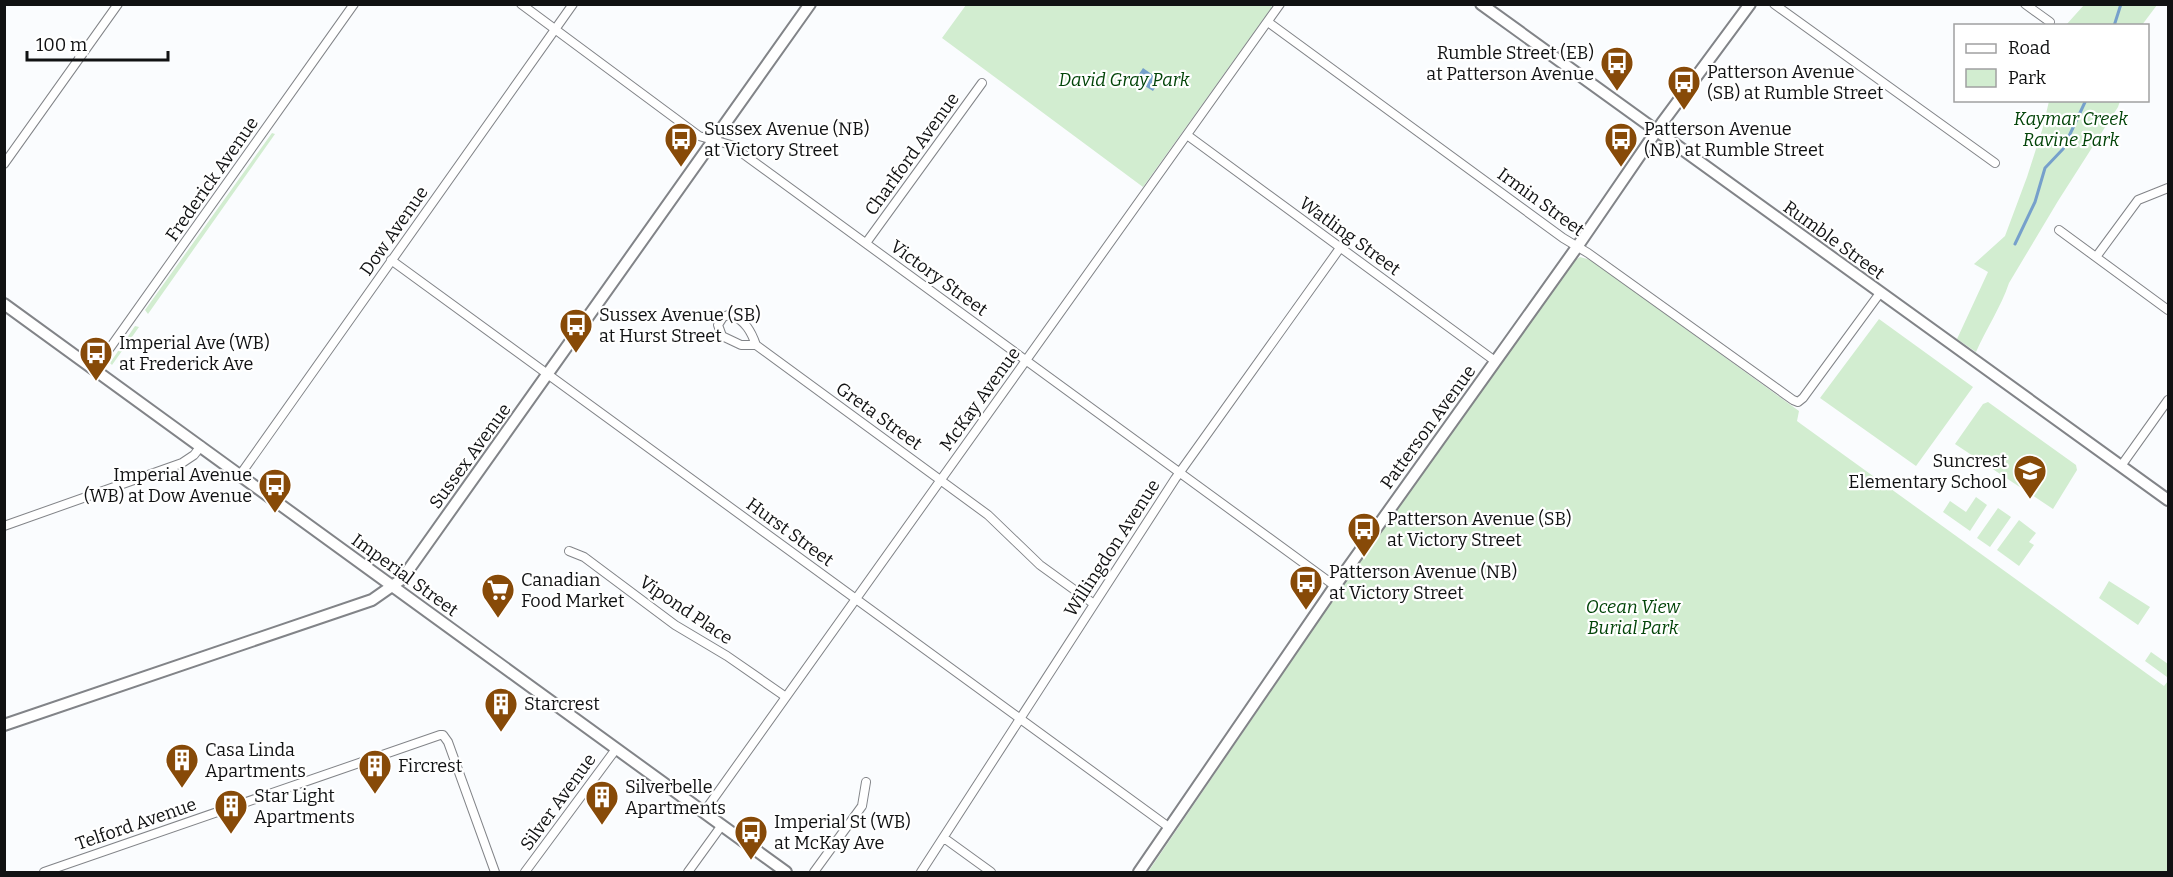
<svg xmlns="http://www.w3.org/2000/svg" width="2173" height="877" font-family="Bitter,serif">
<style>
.green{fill:#d2edd0}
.water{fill:#76a0cb}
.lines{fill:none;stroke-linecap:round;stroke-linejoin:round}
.stream{stroke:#76a0cb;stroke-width:3}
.street-casing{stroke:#828488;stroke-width:10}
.secondary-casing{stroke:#828488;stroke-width:14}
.street{stroke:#fff;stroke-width:8}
.secondary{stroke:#fff;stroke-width:10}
.labels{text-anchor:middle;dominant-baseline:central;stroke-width:4.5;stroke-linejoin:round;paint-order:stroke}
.poi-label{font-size:18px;fill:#111213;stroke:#fff;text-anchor:start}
.park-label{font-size:18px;font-style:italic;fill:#024408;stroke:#fff}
.street-label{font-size:18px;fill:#111213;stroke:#fff}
</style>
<rect width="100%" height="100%" fill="#fafcfe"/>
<path class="green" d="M1269,4l3,3 -129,180 -201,-149 24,-33z
M2084,5v-1l73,1 -15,20h-76z
M2049,101h71l-2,6 -60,94 -49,82c-8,24 -23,46 -33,69l-19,-13 31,-67 -14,-8 31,-28 22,-59 16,-50z
M272,133l3,1 -127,180 -3,-4z
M1580,257l11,3 208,151 -2,10 4,3 363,262 4,-5v191h-1020l191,-281 236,-331z
M1879,319l94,68 -57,79 -96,-68z
M135,326l4,1 -27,38 -2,-2z
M1988,402l88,63 1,5 -24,39 -98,-65 28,-40z
M1976,497l11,8 -17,26 -27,-19 7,-11 16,11z
M1998,508l13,9 -21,30 -13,-9z
M2019,520l17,13 -7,9 5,3 -15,21 -22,-16z
M2109,581l41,26 -12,18 -39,-27z
M2151,652l17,12v11l-1,2 -22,-16z"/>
<path class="water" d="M1143,68l17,12 -7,11 -18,-11z"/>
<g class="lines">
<path class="stream" d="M2114,26l7,-22
M2015,244l20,-42 10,-34 18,-19 23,-49"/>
<g class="street-casing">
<path id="street" d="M521,4l178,132 32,9 604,441
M1774,4l221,159
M2025,4l25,18
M1268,22l295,216 25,15 205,147 5,2 5,-4 77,-105
M1187,135l308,226
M4,164l114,-160
M2059,230l109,80
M866,243l116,-160
M2096,257l42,-57 30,-12
M391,260l779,568
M756,345h-15l-19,-9 -4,-11 5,-8 8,-3c15,8 20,17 25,31l232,170 52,50 54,39
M95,369l259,-365
M2121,466l47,-66
M240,475l333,-471
M4,526l178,-63 12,-8 7,-9
M569,551l15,6 91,68 52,31 59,41
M704,812l576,-808
M944,838l47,34
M44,872l396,-137h3l5,7 47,130
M525,872l91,-123
M688,872l34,-47
M814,872l48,-66 4,-24
M921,872l254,-393 165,-231"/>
</g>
<g class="secondary-casing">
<path id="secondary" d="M1481,4l687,496
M4,304l782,568
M4,725l368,-125 30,-21 408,-575
M1139,872l196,-286 242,-339 85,-124 88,-119"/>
</g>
<use href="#street" class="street"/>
<use href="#secondary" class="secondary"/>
</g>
<defs>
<g id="bus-pin" transform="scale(1.725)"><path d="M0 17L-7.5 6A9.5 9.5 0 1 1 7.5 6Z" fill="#874a08" stroke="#fff"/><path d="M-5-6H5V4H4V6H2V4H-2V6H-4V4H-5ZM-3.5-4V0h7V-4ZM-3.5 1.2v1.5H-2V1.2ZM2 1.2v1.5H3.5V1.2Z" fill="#fff"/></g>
<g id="school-pin" transform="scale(1.725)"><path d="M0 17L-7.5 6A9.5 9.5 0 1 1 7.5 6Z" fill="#874a08" stroke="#fff"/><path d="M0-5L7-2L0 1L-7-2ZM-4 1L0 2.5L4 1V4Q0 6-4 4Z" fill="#fff"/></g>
<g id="supermarket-pin" transform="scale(1.725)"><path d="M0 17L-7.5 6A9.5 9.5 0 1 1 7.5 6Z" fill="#874a08" stroke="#fff"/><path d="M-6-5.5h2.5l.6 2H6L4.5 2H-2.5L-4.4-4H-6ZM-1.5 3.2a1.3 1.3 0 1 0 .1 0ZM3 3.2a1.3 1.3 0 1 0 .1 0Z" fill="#fff"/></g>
<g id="building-pin" transform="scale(1.725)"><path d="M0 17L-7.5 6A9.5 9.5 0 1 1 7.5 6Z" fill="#874a08" stroke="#fff"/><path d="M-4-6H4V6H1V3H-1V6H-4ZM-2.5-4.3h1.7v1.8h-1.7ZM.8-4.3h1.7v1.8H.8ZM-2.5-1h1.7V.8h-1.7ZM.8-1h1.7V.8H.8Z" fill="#fff"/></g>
</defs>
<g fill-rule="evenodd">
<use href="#bus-pin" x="1617" y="63"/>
<use href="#bus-pin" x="1684" y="82"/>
<use href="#bus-pin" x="681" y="139"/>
<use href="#bus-pin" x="1621" y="139"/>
<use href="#bus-pin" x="576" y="325"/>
<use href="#bus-pin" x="96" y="353"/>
<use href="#school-pin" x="2030" y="471"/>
<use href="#bus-pin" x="275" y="485"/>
<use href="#bus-pin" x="1364" y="529"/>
<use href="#bus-pin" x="1306" y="582"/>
<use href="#supermarket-pin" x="498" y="590"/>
<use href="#building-pin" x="501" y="704"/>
<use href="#building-pin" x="182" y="760"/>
<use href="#building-pin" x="375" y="766"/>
<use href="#building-pin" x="602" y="797"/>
<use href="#building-pin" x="231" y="806"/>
<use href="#bus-pin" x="751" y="832"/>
</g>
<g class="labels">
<g class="poi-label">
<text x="1594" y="53" text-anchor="end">Rumble Street (EB)<tspan x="1594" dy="21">at Patterson Avenue</tspan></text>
<text x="1707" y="72">Patterson Avenue<tspan x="1707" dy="21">(SB) at Rumble Street</tspan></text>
<text x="704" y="129">Sussex Avenue (NB)<tspan x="704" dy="21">at Victory Street</tspan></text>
<text x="1644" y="129">Patterson Avenue<tspan x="1644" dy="21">(NB) at Rumble Street</tspan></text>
<text x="599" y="315">Sussex Avenue (SB)<tspan x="599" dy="21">at Hurst Street</tspan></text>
<text x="119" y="343">Imperial Ave (WB)<tspan x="119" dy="21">at Frederick Ave</tspan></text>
<text x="2007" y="461" text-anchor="end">Suncrest<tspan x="2007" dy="21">Elementary School</tspan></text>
<text x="252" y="475" text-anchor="end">Imperial Avenue<tspan x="252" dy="21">(WB) at Dow Avenue</tspan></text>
<text x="1387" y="519">Patterson Avenue (SB)<tspan x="1387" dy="21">at Victory Street</tspan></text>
<text x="1329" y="572">Patterson Avenue (NB)<tspan x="1329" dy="21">at Victory Street</tspan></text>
<text x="521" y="580">Canadian<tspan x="521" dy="21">Food Market</tspan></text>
<text x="524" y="704">Starcrest</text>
<text x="205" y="750">Casa Linda<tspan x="205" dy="21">Apartments</tspan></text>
<text x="398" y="766">Fircrest</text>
<text x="625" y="787">Silverbelle<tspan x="625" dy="21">Apartments</tspan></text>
<text x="254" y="796">Star Light<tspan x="254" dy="21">Apartments</tspan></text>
<text x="774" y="822">Imperial St (WB)<tspan x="774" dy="21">at McKay Ave</tspan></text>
</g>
<g class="park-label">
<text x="1124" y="80">David Gray Park</text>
<text x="2071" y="119">Kaymar Creek<tspan x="2071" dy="21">Ravine Park</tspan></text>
<text x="1633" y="607">Ocean View<tspan x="1633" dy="21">Burial Park</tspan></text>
</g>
<g class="street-label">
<text transform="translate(912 154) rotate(-54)">Charlford Avenue</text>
<text transform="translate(212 179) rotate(-55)">Frederick Avenue</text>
<text transform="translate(1541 202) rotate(36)">Irmin Street</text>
<text transform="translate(394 231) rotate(-55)">Dow Avenue</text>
<text transform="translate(1350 236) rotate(36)">Watling Street</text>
<text transform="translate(1834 240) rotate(36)">Rumble Street</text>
<text transform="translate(939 278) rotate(36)">Victory Street</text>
<text transform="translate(980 399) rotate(-54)">McKay Avenue</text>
<text transform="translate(879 416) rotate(36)">Greta Street</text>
<text transform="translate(1428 427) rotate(-54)">Patterson Avenue</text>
<text transform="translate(470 456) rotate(-54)">Sussex Avenue</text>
<text transform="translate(790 532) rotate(36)">Hurst Street</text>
<text transform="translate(1112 548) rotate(-57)">Willingdon Avenue</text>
<text transform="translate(405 575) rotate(36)">Imperial Street</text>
<text transform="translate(686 610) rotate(34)">Vipond Place</text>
<text transform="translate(558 802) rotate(-54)">Silver Avenue</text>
<text transform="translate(136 824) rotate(-19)">Telford Avenue</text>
</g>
</g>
<rect width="2173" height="877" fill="none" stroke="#111213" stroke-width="12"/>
<rect x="1954" y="24" width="195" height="78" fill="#ffffff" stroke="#a0a0a1" stroke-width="1.5"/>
<rect x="1966" y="44" width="30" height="9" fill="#ffffff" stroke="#a0a0a1" stroke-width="1.5"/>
<text x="2008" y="54" font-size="18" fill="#111213">Road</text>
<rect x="1966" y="69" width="30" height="18" fill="#d2edd0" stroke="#a0a0a1" stroke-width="1.5"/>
<text x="2008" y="84" font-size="18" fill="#111213">Park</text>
<path d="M27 51v9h141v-9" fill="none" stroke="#111213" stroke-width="3"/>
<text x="36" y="51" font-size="18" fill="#111213" stroke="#ffffff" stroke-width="4.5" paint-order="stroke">100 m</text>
</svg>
